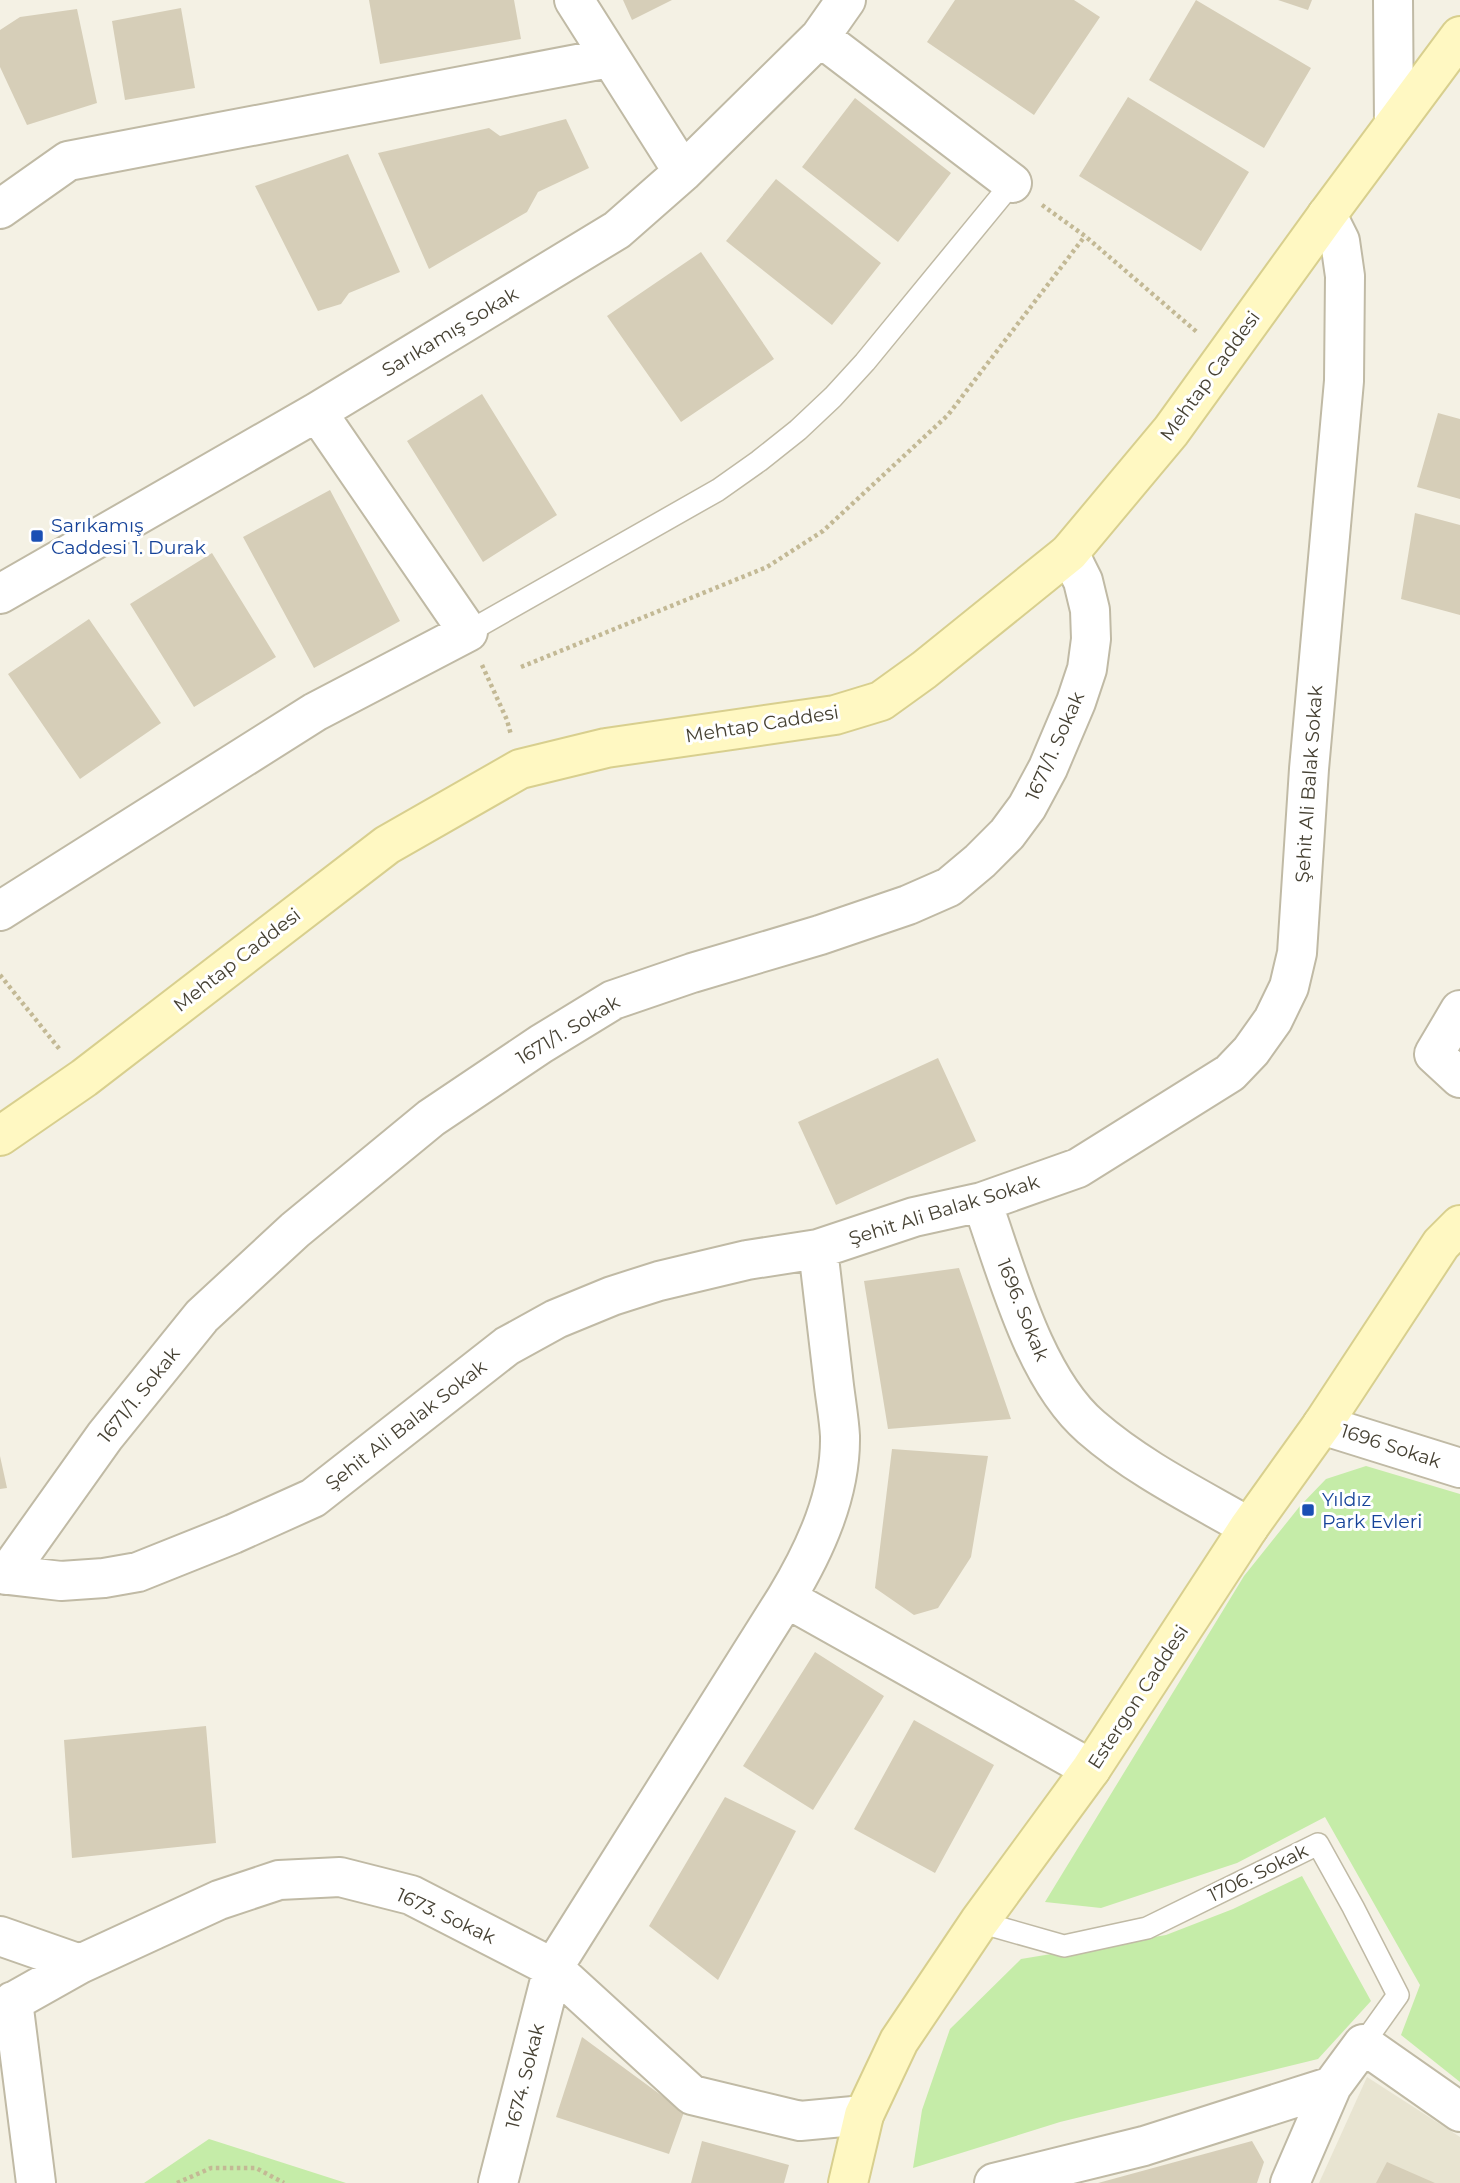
<svg xmlns="http://www.w3.org/2000/svg" width="1460" height="2183" font-family="Montserrat,sans-serif">
<style>
.residential{fill:#e8e4d1}
.green{fill:#c5eca8}
.building{fill:#d6ceb8}
.lines{fill:none;stroke-linecap:round;stroke-linejoin:round}
.lane-casing{stroke:#c0baa5;stroke-width:24}
.street-casing{stroke:#c0baa5;stroke-width:42}
.secondary-casing{stroke:#d8cf8e;stroke-width:42}
.path{stroke:#c3b995;stroke-width:4.5;stroke-dasharray:3.5 3.5;stroke-linecap:butt}
.lane{stroke:#fff;stroke-width:21}
.street{stroke:#fff;stroke-width:38}
.secondary{stroke:#fff8c2;stroke-width:38}
.transit-dot{fill:#1a4fb4;stroke:#fff;stroke-width:2.5}
.labels{text-anchor:middle;dominant-baseline:central;stroke-width:6;stroke-linejoin:round;paint-order:stroke}
.street-label{font-size:19px;fill:#464133;stroke:#fff}
.transit-label{font-size:19px;fill:#164399;stroke:#fff;text-anchor:start}
</style>
<rect width="100%" height="100%" fill="#f4f1e4"/>
<path class="residential" d="M1367,2077l93,60v46h-141z"/>
<path class="green" d="M1366,1466l94,28v588l-59,-47 19,-50 -95,-168 -88,46 -136,45 -56,-6 199,-326 56,-70 26,-27z
M1302,1876l69,125 -53,58 -258,63 -147,46 9,-58 28,-81 71,-70 145,-24 67,-26z
M209,2139l137,44h-202z"/>
<path class="building" d="M369,0h145l7,39 -141,25z
M623,0h49l-40,20z
M955,0h119l26,17 -66,98 -107,-73z
M1196,0l115,68 -47,80 -115,-68z
M1278,0h34l-4,10z
M181,8l14,80 -70,12 -13,-79z
M77,9l20,94 -70,22 -27,-58v-37l20,-13z
M1128,97l121,75 -48,79 -122,-75z
M855,98l96,75 -53,69 -96,-75z
M566,119l23,49 -51,24 -11,20 -98,57 -51,-116 111,-25 11,8z
M348,154l52,118 -51,21 -8,11 -23,7 -63,-125z
M776,179l105,84 -49,62 -106,-84z
M701,252l73,107 -93,63 -74,-106z
M482,394l75,121 -74,47 -76,-121z
M1438,413l22,6v80l-43,-12z
M330,490l70,131 -86,47 -71,-131z
M1415,513l45,12v90l-59,-16z
M212,553l64,104 -82,50 -64,-103z
M89,619l72,104 -81,56 -72,-105z
M938,1058l38,83 -140,64 -38,-83z
M959,1268l52,151 -123,10 -24,-148z
M892,1449l96,7 -17,101 -33,51 -24,7 -39,-27z
M0,1456l7,32 -7,1z
M815,1652l69,44 -71,114 -70,-44z
M914,1720l80,45 -59,108 -81,-44z
M206,1726l10,117 -144,15 -8,-118z
M725,1797l71,34 -78,149 -69,-54z
M582,2037l102,75 -15,42 -113,-37z
M702,2141l87,24 -5,18h-93z
M1252,2141l12,21 -7,21h-159z
M1387,2162l48,21h-59z"/>
<g class="lines">
<g class="lane-casing">
<path id="lane" d="M468,632l250,-142 41,-29 39,-31 35,-33 32,-35 147,-179
M979,1922l85,24 83,-18 171,-84 35,63 45,88 -35,49"/>
</g>
<g class="street-casing">
<path id="street" d="M574,0l109,172
M1393,0l1,124
M820,37l192,146
M0,209l68,-48 541,-103
M0,594l317,-182 300,-182 66,-58 137,-135 26,-37
M0,911l315,-199 153,-80 -151,-220
M1460,1010l-26,44 26,24
M982,1202c25,70 52,176 109,225 47,41 104,69 158,100
M1322,1425l138,43
M0,1574l61,7 43,-3 34,-6 95,-38 80,-36 194,-152 49,-27 56,-23 47,-15 88,-21 71,-11 96,-32 68,-15 96,-34 152,-95 21,-22 22,-31 16,-33 8,-34 12,-184 35,-388 1,-105 -5,-35 -13,-26
M6,1575l99,-139 97,-120 93,-86 136,-112 110,-74 72,-44 79,-27 128,-38 88,-30 41,-18 31,-26 27,-27 20,-27 21,-39 28,-66 11,-33 4,-30 -1,-29 -7,-29 -14,-28
M786,1598l305,171
M0,1936l80,28
M13,2001l23,182
M0,2009l80,-45 139,-64 60,-20 61,-3 71,18 142,73 139,127 108,26 64,-6
M498,2183l55,-215 233,-370c29,-48 55,-104 54,-162 -1,-19 -5,-39 -7,-59 -5,-43 -10,-85 -15,-128
M994,2183l150,-37 188,-60
M1290,2183l42,-97 31,-42 97,68"/>
</g>
<g class="secondary-casing">
<path id="secondary" d="M0,1136l84,-58 303,-233 133,-76 86,-21 229,-33 46,-14 43,-31 145,-117 102,-122 156,-216 133,-179
M848,2183l16,-68 35,-74 80,-119 112,-153 158,-242 73,-102 119,-181 19,-19"/>
</g>
<path class="path" d="M1042,205l43,31 113,97
M482,665l25,55 4,15
M521,667l246,-100 56,-36 125,-116 137,-179
M0,975l61,76
M177,2183l34,-15h45l28,15"/>
<use href="#lane" class="lane"/>
<use href="#street" class="street"/>
<use href="#secondary" class="secondary"/>
</g>
<g class="transit-dot">
<rect x="30" y="529" width="14" height="14" rx="3.5"/>
<rect x="1301" y="1503" width="14" height="14" rx="3.5"/>
</g>
<g class="labels">
<g class="street-label">
<text transform="translate(450 332) rotate(-31)">Sarıkamış Sokak</text>
<text transform="translate(1210 376) rotate(-54)">Mehtap Caddesi</text>
<text transform="translate(762 724) rotate(-9)">Mehtap Caddesi</text>
<text transform="translate(1055 746) rotate(-66)">1671/1. Sokak</text>
<text transform="translate(1309 784) rotate(-86)">Şehit Ali Balak Sokak</text>
<text transform="translate(237 960) rotate(-38)">Mehtap Caddesi</text>
<text transform="translate(568 1030) rotate(-31)">1671/1. Sokak</text>
<text transform="translate(944 1210) rotate(-17)">Şehit Ali Balak Sokak</text>
<text transform="translate(1023 1310) rotate(68)">1696. Sokak</text>
<text transform="translate(139 1395) rotate(-51)">1671/1. Sokak</text>
<text transform="translate(406 1425) rotate(-38)">Şehit Ali Balak Sokak</text>
<text transform="translate(1391 1446) rotate(18)">1696 Sokak</text>
<text transform="translate(1138 1697) rotate(-57)">Estergon Caddesi</text>
<text transform="translate(1258 1873) rotate(-26)">1706. Sokak</text>
<text transform="translate(446 1916) rotate(25)">1673. Sokak</text>
<text transform="translate(525 2076) rotate(-76)">1674. Sokak</text>
</g>
<g class="transit-label">
<text x="51" y="525">Sarıkamış<tspan x="51" dy="22">Caddesi 1. Durak</tspan></text>
<text x="1322" y="1499">Yıldız<tspan x="1322" dy="22">Park Evleri</tspan></text>
</g>
</g>
</svg>
